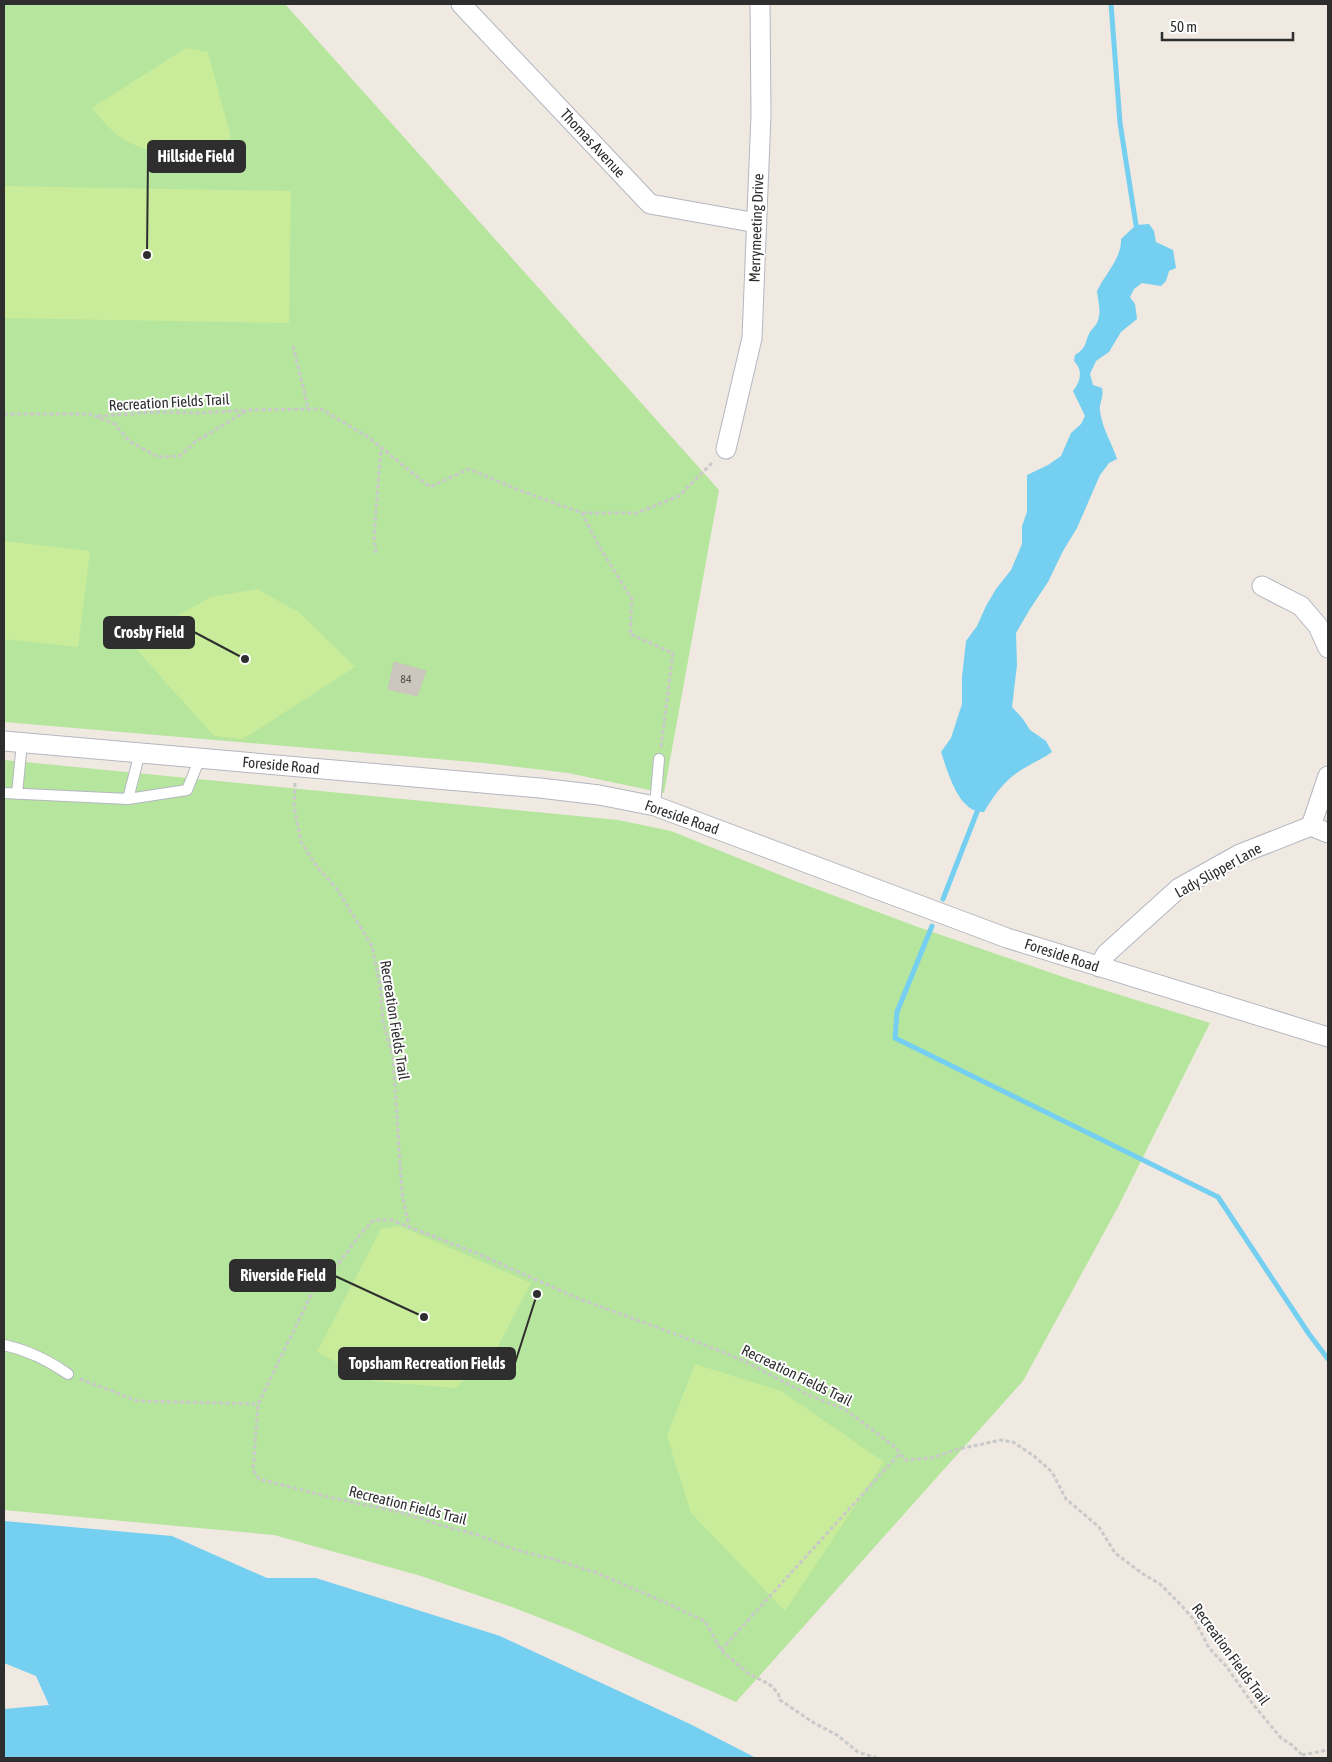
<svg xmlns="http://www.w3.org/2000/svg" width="1332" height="1762" font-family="'Asap Condensed',sans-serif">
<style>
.green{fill:#b6e59e}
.pitch{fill:#c9ec9a}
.water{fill:#75cff0}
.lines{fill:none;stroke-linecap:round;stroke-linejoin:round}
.stream{stroke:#75cff0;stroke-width:5}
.building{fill:#cbc7bf;stroke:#cbc5ba}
.service-casing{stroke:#b4b7c1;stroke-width:12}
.minor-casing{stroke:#b4b7c1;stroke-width:21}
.path{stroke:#c9c9c9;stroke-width:3;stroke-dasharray:4 2.5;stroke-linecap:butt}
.service{stroke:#fff;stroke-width:10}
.minor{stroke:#fff;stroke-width:19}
.labels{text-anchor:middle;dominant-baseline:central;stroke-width:4;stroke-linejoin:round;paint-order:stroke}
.number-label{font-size:12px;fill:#555452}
.street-label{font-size:15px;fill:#2e2e2e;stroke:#fff}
.leader{fill:none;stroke:#2e2e2e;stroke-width:2}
.callout-dot{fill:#2e2e2e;stroke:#fff;stroke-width:2}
.callout{fill:#2e2e2e;stroke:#2e2e2e;stroke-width:2}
.callout-label{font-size:16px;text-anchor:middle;font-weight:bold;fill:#fff}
</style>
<rect width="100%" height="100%" fill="#efe9e1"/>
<path class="green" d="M4,4h281l434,486 -55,303 -96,-20 -84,-10 -480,-41z
M4,760l614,60 53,11 124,50 123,46 154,53 138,43 -92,184 -95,174 -287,321 -165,-72 -59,-23 -91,-31 -147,-41 -270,-25z"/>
<path class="pitch" d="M186,48l22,4 23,86c-33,16 -79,23 -112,-2 -10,-7 -19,-18 -27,-28z
M4,186l287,5 -2,132 -285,-5z
M4,541l86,10 -12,96 -74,-8z
M257,589l43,24 55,54 -112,72 -29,-3 -77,-86 33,-30 41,-23z
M400,1226l131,57 -35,67 -40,38 -83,-7 -56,-29 64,-123z
M695,1364l86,27 103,71 -99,149 -94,-98 -24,-77z"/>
<path class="water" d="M1149,224l5,7 2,11 17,8 3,18 -7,3 -3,10 -5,5 -19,-3 -8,6 -4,8 5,7 2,15 -16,13 -12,20 -13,9 -6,13 3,11 9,3c2,11 -3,14 -2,23 2,17 12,32 17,48l-8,4 -9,12 -23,53 -14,23 -15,31 -18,27 -14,24 1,32 -5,42 11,12 7,11 16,11 6,11c-8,6 -16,9 -24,14 -20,10 -33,27 -44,46 -26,1 -36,-40 -43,-60l10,-14 11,-34v-27l4,-36 11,-15 9,-20 10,-17 15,-19 11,-26v-18l5,-14v-37l21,-10 13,-9 10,-23 10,-9 4,-8 -12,-25c8,-10 10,-21 1,-30l1,-6c13,-8 9,-12 15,-23 2,-3 5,-6 7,-9 5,-11 1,-21 0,-32 8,-17 25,-33 24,-52l15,-14z
M4,1521l168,15 95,42h49l184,58 190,88 66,34h-752v-49l45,-4 -13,-29 -32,-13z"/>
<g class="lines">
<path class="stream" d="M1111,4l9,119 16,102
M943,899l34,-87
M932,926l-35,86 -2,26 323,159 91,137 19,25"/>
</g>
<path class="building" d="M394,662l32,9 -9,25 -29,-7z"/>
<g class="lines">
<g class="service-casing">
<path id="service" d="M4,793l124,6 59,-9 13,-32
M17,794l5,-52
M128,799l12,-47
M655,806l4,-47
M4,1345c23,5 44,15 64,29"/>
</g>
<g class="minor-casing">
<path id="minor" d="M461,4l189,200 107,19
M726,449l26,-111 9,-223 -1,-111
M1262,586l39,20 17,20 10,22
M4,741l536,47 59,7 56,11 352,132 321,99
M1311,826l17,7
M1099,967l7,-13 73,-66 61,-34 71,-28 17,-50"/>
</g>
<path class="path" d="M293,346c5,22 11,42 15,63
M4,414h86l25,10 14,17 29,16 22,-1 15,-14 53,-32 73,-1 47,28 62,50 39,-18 50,21 63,23 18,35 32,51 -2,35 43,19 -12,94
M98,416l57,-4 46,1 46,-3
M582,513h55l42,-17 35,-35
M376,553l-2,-16 7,-89
M295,783l-1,23 7,36 16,25 20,22 35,57 8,39 3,36 10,37 9,135 7,34
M80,1379l58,22 120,3
M721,1650l179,-197
M1302,1755l26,-5
M877,1758l-19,-6 -21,-17 -23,-12 -34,-23 -2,-7 -9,-9 -20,-10 -28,-24 -16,-29 -45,-21 -63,-27 -44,-14 -37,-9 -38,-15 -34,-9 -45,-14 -66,-14 -74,-19 -6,-9 5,-66 54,-111 26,-29 25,-33 11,-11h17l18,7 65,25 103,46 128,47 37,15 67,35 37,15 49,37 10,13 26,-2 28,-9 42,-9 12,2 21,14 18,16 14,27 33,28 16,26 28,21 17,10 21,21 14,16 14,27 17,18 26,37 29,35 11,7 10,10 1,3"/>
<use href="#service" class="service"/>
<use href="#minor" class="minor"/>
</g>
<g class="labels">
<g class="number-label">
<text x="406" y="679">84</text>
</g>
<g class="street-label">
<text transform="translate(593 143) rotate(47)">Thomas Avenue</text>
<text transform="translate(756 228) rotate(-88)">Merrymeeting Drive</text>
<text transform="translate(169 402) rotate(-3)">Recreation Fields Trail</text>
<text transform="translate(281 765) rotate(5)">Foreside Road</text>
<text transform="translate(682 817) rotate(19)">Foreside Road</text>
<text transform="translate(1218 870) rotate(-29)">Lady Slipper Lane</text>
<text transform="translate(1062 955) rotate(18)">Foreside Road</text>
<text transform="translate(395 1020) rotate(81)">Recreation Fields Trail</text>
<text transform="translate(797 1375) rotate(26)">Recreation Fields Trail</text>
<text transform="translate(408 1505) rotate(14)">Recreation Fields Trail</text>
<text transform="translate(1231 1654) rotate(54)">Recreation Fields Trail</text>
</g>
</g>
<path class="leader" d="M147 255L148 157M245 659L194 632M424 1317L335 1276M537 1294L515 1363"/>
<g class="callout-dot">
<circle cx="147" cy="255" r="5"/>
<circle cx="245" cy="659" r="5"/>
<circle cx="424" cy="1317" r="5"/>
<circle cx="537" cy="1294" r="5"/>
</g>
<g class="callout">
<rect x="148" y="141" width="97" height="31" rx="5"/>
<rect x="104" y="617" width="90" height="31" rx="5"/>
<rect x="230" y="1260" width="105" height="31" rx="5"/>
<rect x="339" y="1348" width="176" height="31" rx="5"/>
</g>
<g class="callout-label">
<text x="196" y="162">Hillside Field</text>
<text x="149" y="638">Crosby Field</text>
<text x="283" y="1281">Riverside Field</text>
<text x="427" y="1369">Topsham Recreation Fields</text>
</g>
<rect width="1332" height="1762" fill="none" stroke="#2e2e2e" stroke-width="10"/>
<path d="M1162 32v8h131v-8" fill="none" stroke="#2e2e2e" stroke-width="2.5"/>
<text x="1170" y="32" font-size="15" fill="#2e2e2e" stroke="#ffffff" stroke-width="4" paint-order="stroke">50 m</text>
</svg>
